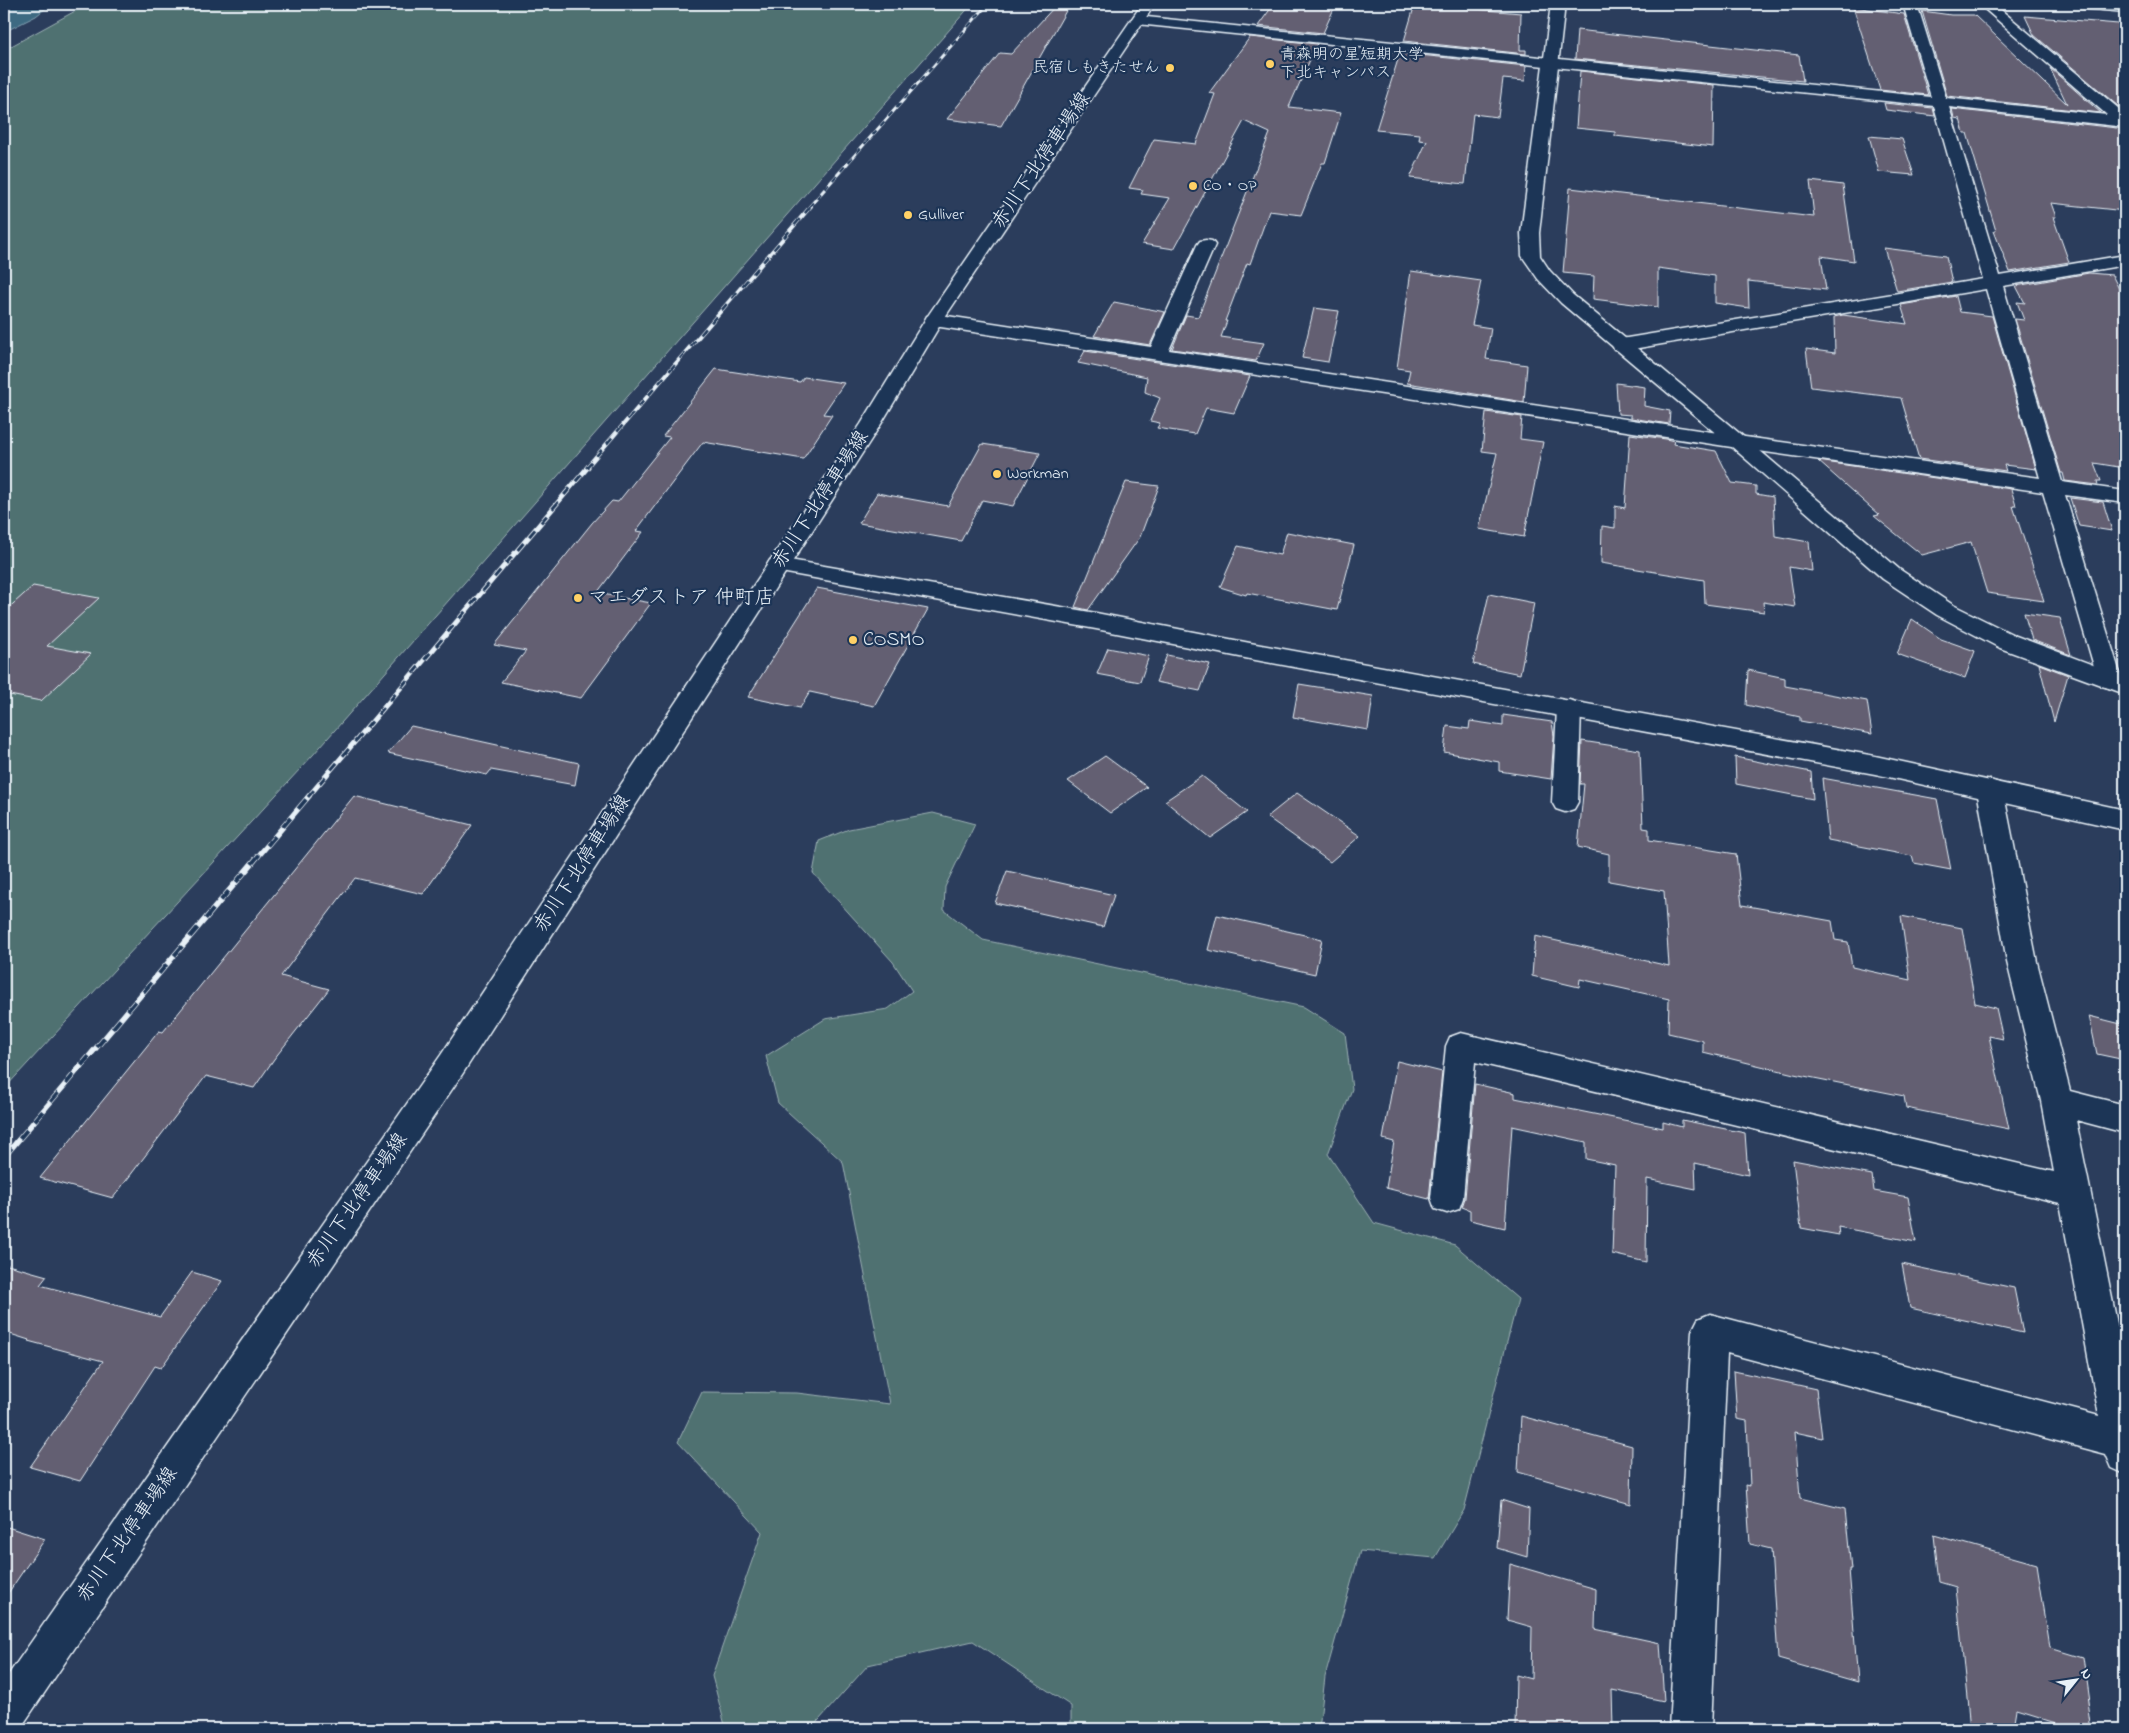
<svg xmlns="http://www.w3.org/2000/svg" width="2129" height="1733" font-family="'Indie Flower','Klee One',sans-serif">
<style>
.green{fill:#4f7171;stroke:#9cb1b4}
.water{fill:#3e6a82;stroke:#82a0b1}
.building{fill:#645f72;stroke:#e8f1f8}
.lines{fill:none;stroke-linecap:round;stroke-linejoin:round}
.minor-casing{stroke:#e8f1f8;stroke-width:3}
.tertiary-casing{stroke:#e8f1f8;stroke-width:3}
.secondary-casing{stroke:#e8f1f8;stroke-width:3}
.minor{fill:#1d3557;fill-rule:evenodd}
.tertiary{fill:#1d3557;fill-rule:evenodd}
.secondary{fill:#1d3557;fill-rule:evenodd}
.rail-far3-casing{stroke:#e8f1f8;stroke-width:3}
.rail-far2-casing{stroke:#e8f1f8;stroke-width:4}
.rail-far1-casing{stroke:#e8f1f8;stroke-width:5}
.rail-casing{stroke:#e8f1f8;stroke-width:5.5}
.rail-far3{stroke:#1d3557;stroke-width:2;stroke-dasharray:6;stroke-linecap:butt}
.rail-far2{stroke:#1d3557;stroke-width:2.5;stroke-dasharray:8;stroke-linecap:butt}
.rail-far1{stroke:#1d3557;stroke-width:3;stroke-dasharray:9;stroke-linecap:butt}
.rail{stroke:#1d3557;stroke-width:4;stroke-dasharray:12;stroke-linecap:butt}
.poi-dot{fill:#ffd166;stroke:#1d3557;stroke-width:2}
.labels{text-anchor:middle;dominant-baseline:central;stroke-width:4.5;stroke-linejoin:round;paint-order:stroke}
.far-poi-label{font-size:16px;fill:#e8f1f8;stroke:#1d3557;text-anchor:start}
.street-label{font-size:20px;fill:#e8f1f8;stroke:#1d3557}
.poi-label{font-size:20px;fill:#e8f1f8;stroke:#1d3557;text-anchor:start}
</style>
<rect width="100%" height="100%" fill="#2b3d5c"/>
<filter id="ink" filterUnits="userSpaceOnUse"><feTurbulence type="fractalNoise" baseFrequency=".02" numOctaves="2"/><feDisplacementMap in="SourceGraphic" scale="10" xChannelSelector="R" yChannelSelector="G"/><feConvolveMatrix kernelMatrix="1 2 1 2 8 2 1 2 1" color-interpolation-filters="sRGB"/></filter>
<g filter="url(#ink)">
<path class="green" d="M88,4h884l-659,751 -309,334v-1039z
M933,813l42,11 -30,63 -1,23 39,30 321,67 41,26 7,56 -24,65 46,69 81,22 63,54 -54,211 -29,48 -75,-7 -35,126 -6,52h-248v-23l-98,-65 -105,24 -57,64h-85l-14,-53 50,-144 -84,-90 24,-50 95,1 93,11 -47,-242 -65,-59 -12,-47 59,-37 63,-10 24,-18 -19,-29 -80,-89 6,-32 30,-12z"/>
<path class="water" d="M4,4h47l-15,12 -32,16z"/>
<path class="building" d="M1057,4l10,5 -66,117 -54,-7 53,-66 11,1z
M1274,4h62l-13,29 -65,-7z
M1415,4l106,9 -1,37h6v4l-122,-13z
M1853,7l51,7 24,81 -48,-5z
M1922,11l29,4h23l93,89 -17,-36 51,45 -154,-17z
M2025,16l93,8 7,14v74l-91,-77z
M1577,30l222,25 4,26 -228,-22z
M1250,37l67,7 -28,63 52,6 -16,50h-3l-21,52 -32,-4 -19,53 -3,-1 -22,58h2l-6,16 43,6 -8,18 -84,-12 14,-34 12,2 72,-184 -26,-12 -70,128 -32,-5 28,-46 -29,-4 2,-4 -14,-2 25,-49 42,5 19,-50 -6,-1z
M1400,53l126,13 -1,15 -22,-2 -5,38 -25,-3 -8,70 -55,-6 17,-37 -8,-1 1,-6 -44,-4z
M1580,71l134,14 -1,62 -98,-11v-4l-39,-4z
M1884,103l49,5 2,8 -49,-6z
M1952,109l173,20v82l-74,-8 5,14h-3l16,45 -59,10 -16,-41h2l-29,-98h-3l-4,-14 -6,-1z
M1869,136l33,3 12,36 -35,-3z
M1810,181l33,4 11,76 -33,-5 5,34 -78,-9 1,27 -34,-5v-27l-57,-8v39l-65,-8 1,-23 -31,-3 7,-85 244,29z
M1884,248l62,8 6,26 -55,9z
M1411,271l70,10 -9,44 19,3 -5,31 41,6 -3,37 -117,-19 3,-13 -13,-2z
M2089,273l23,2 13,26v167l-31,-5 7,18h-4l1,4 -33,-4 -2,-8h-2l-46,-154 9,1 -7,-18 8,1 -9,-17z
M1956,296l4,16 32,4 44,153 -32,-4 2,6 -87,-12 -18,-61 -90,-11 -5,-38 29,4 -1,-36 9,-2 64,9 -6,-19z
M1114,302l51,10 -15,33 -56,-9z
M1314,308l25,3 -11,51 -26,-4z
M1085,351l165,25 -16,37 -28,-5 -11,26 -38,-6 3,-5 -10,-2 10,-23 -15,-6 2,-15 -69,-14z
M716,369l84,13 4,-5 40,6 -21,31 9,1 -29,44 -100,-17 -67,89 7,1 -46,61 54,10 -70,95 -80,-16 25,-31 -32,-6 98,-122 20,-22 6,1 52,-65 -7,-1z
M1616,383l29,4 -1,19 26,5 -1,13 -38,-6v-3l-13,-1z
M1486,412l36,5 -2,22 23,3 -19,95 -45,-8 18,-76 -15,-2z
M1630,434l36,5 8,2 -1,3 43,7 16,32 24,3v8l17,3 2,39 34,6 3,29 -23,-4 6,40 -32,-5 1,10 -59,-8 -1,-24 -103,-17 1,-37 13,2v-22l10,2z
M982,444l58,9 -27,53 -31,-6 -21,41 -102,-18 18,-30 71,13z
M1818,461l193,28 5,17h-3l31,95 -57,-8 -16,-51 -49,13 -48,-39 5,-1z
M1126,482l33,4 -19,51 -52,73 -13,-3z
M2070,498l33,4 9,29 -33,-5z
M1287,532l67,13 -17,65 -90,-17 -1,2 -26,-8 18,-41 42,9z
M33,586l66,12 -52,48 44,8 -50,47 -37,-7v-82z
M817,588l111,21 -54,97 -64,-14 -10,16 -52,-11z
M1489,594l45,9 -14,71 -47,-10z
M2024,613l36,5 11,37 -39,-15z
M1912,619l29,20 34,12 -10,27 -68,-24z
M1108,648l41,8 -9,26 -43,-8z
M1167,655l43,9 -10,27 -44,-9z
M2039,664l29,11 -14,47z
M1748,670l37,8v8l82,15 5,33 -72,-13v-4l-54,-12z
M1299,684l74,12 -5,34 -75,-13z
M1503,715l49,7 2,14 -3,43 -52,-8v-9l-55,-10 3,-26 22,3 1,-8 33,5z
M411,726l168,37 -4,22 -84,-15 -4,5 -99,-22z
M1582,741l58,9 3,78 6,1v11l87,14 6,51 90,16 3,19 13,2 4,25 58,13 -9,-64 61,12 13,75 21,5 7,31 -14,-3 20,93 -103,-21 -2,-12 -110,-22 -91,-22v-11l-35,-8 1,-34 -89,-20 -1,8 -47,-11 3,-40 134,30 -5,-75 -55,-10v-27l-31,-7 6,-63h-4z
M1105,756l42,31 -37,26 -42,-32z
M1735,757l76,15 2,27 -77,-15z
M1202,776l45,36 -37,26 -45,-37z
M1822,778l115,21 14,71 -37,-7 -2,-7 -84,-16z
M1297,793l63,43 -30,26 -63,-45z
M354,796l118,29 -49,69 -68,-16 -74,98 48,13 -55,70 -20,29 -48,-12 -93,122 -73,-20 119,-147 4,1z
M1007,871l107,24 -11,32 -108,-24z
M1217,915l105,24 -7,35 -107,-24z
M2089,1016l36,9v35l-28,-6z
M1397,1061l45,11 -13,127 -43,-11 8,-46 -11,-3z
M1475,1084l40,9v5l148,30v-6l19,5v-7l63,13 3,42 -53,-12 1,26 -49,-10 -1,83 -34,-8 3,-89 -29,-6v-17l-74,-16 -7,102 -35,-8v-10l-8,-3 3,-9z
M1793,1160l79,15 2,16 34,6 8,45 -78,-15 1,8 -38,-7z
M4,1264l43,12 -7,9 120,32 32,-45 30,9 -61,87 -6,-2 -75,115 -50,-14 73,-106 -75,-20 1,-1 -25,-8z
M1902,1264l112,24 9,45 -113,-25z
M1734,1371l82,18 6,49 -27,-6 5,66 45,11 6,60h-2l9,113 -80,-23 -7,-110 -21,-5 -4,-59 4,1 -3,-65 -10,-2z
M1521,1416l111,30 -1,58 -113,-32z
M1501,1500l28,9 -2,48 -30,-9z
M4,1526l41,13 -41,60z
M1934,1535l103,29 13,83 33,10 10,72h-19l-58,-18 -3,18h-43l-14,-142 -17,-5z
M1510,1564l86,25 -1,40 65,14 4,58 -52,-11 1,39h-98l1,-54 15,4 1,-52 -25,-7z"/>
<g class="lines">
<g class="minor-casing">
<path id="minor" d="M1903,4h14l29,94 161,17 -128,-111h15l131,110v13l-176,-20 51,169 125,-21v10l-122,21 59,196 63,9v12l-60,-8 57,185 -3,6 -9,2 -9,-2 -3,-6 -55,-188 -305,-44 -804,-122 -7,-2 -2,-4 2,-4 7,-2 217,33 46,-102 3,-4 6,-1 6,1 3,4 -46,105 569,86 302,42 -54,-189 -365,62 -7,-2 -2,-4 2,-4 7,-2 362,-60 -49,-173 -797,-82 -7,-4 7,-4 794,81z
M1569,700l9,3 3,6 -3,93 -4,7 -9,3 -9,-3 -4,-7 5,-93 3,-6z
M1990,780l9,3 4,7 34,172 33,129 55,14v28l-49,-13 49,243v111l-13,-6 -6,-14 -379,-101 -16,376h-42l23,-398 6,-12 12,-5 389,102 -39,-213 -585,-141 -12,136 -4,11 -12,4 -12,-4 -4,-11 15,-152 4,-9 11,-4 593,139 -13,-71 -34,-139 -30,-172 4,-7z"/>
</g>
<g class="tertiary-casing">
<path id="tertiary" d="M1551,4h14l-26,229 1,23 10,15 23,24 172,143 154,131 54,36 63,31 109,41v17l-125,-46 -63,-33 -54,-36 -152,-133 -170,-143 -23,-24 -16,-23 -1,-23z
M778,558l318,55 154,30 625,113 250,54v20l-250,-56 -625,-115 -154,-30 -326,-59 -3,-5 3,-5z"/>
</g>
<g class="secondary-casing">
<path id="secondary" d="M1142,4h13l-212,316 -62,104 -418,649 -443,656h-16v-48l437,-626 420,-631 64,-104z
M2074,4h51v8l-44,-4z"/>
</g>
<use href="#minor" class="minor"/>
<use href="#tertiary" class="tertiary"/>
<use href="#secondary" class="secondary"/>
<g class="rail-far3-casing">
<path id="rail-far3" d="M809,207l179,-203"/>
</g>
<g class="rail-far2-casing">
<path id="rail-far2" d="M586,468l225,-262"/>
</g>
<g class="rail-far1-casing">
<path id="rail-far1" d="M308,797l280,-330"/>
</g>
<g class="rail-casing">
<path id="rail" d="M4,1157l305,-361"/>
</g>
<use href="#rail-far3" class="rail-far3"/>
<use href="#rail-far2" class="rail-far2"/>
<use href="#rail-far1" class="rail-far1"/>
<use href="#rail" class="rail"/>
</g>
</g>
<g class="poi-dot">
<circle cx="1270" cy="64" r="5"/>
<circle cx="1170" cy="68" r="5"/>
<circle cx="1193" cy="186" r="5"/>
<circle cx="908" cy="215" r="5"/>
<circle cx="997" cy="474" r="5"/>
<circle cx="578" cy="598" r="5"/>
<circle cx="853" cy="640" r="5"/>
</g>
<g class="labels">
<g class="far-poi-label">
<text x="1280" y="55">青森明の星短期大学<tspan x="1280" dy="18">下北キャンパス</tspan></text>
<text x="1160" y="68" text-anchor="end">民宿しもきたせん</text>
<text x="1203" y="186">CO・OP</text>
<text x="918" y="215">Gulliver</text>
<text x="1007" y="474">Workman</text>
</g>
<g class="street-label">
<text transform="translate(1042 161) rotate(-56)">赤川下北停車場線</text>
<text transform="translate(821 500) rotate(-57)">赤川下北停車場線</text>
<text transform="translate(583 864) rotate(-57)">赤川下北停車場線</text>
<text transform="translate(358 1201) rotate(-55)">赤川下北停車場線</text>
<text transform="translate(128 1535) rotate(-55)">赤川下北停車場線</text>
</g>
<g class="poi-label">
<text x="588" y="598">マエダストア 仲町店</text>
<text x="863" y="640">COSMO</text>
</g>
</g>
<rect width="2129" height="1733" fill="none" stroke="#1d3557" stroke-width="20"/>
<rect x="10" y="10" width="2109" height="1713" fill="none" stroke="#e8f1f8" stroke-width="2" filter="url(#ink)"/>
<g transform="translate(2076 1680) rotate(60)" stroke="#1d3557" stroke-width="4" paint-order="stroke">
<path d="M0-4L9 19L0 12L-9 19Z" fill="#e8f1f8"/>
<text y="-8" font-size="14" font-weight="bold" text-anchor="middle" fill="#e8f1f8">N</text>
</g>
</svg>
